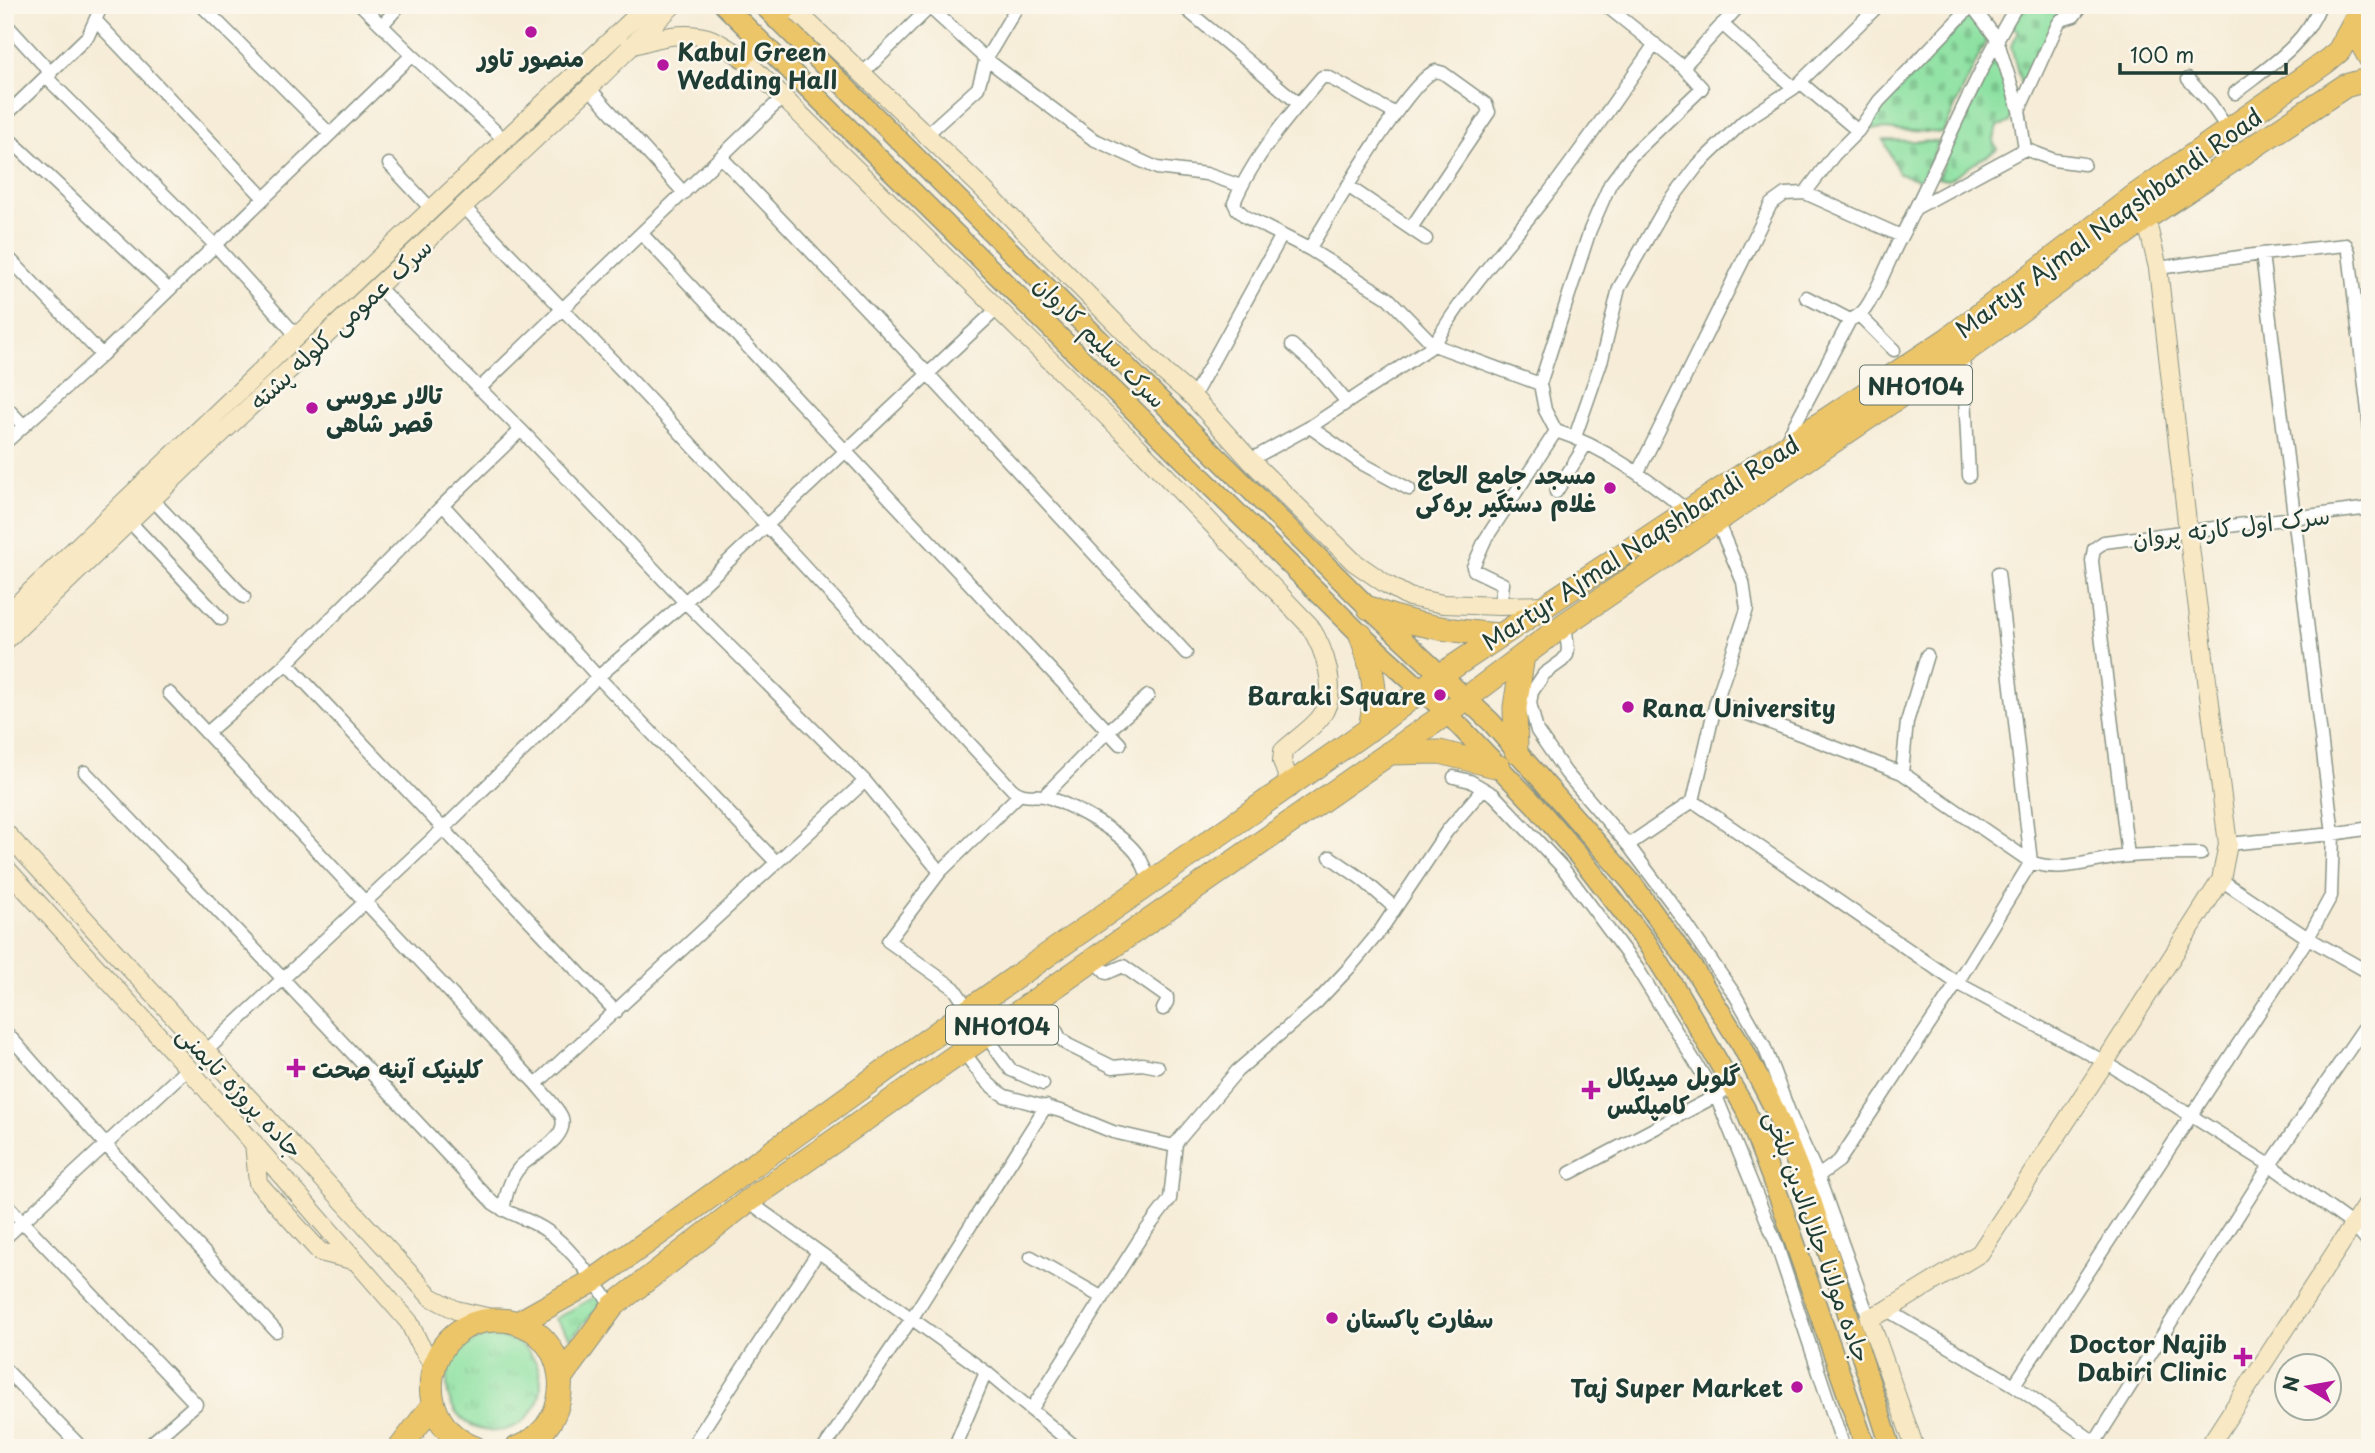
<svg xmlns="http://www.w3.org/2000/svg" width="2375" height="1453" font-family="'Playpen Sans','Playpen Sans Arabic',sans-serif">
<style>
.grass{fill:url(#grass-tufts);stroke:#568f6b;stroke-width:2}
.cemetery{fill:url(#cemetery-stones);stroke:#568f6b;stroke-width:2}
.lines{fill:none;stroke-linecap:round;stroke-linejoin:round}
.street-casing{stroke:#8a9486;stroke-width:15}
.secondary-casing{stroke:#8a9486;stroke-width:20}
.primary-casing{stroke:#8a9486;stroke-width:22}
.highway-casing{stroke:#8a9486;stroke-width:25}
.street{stroke:#fff;stroke-width:12}
.secondary{stroke:#f8e8c3;stroke-width:18}
.primary{stroke:#edc569;stroke-width:19}
.highway{stroke:#edc569;stroke-width:23}
.poi-dot{fill:#b5179e;stroke:#fbf7ec;stroke-width:2.5}
.labels{text-anchor:middle;dominant-baseline:central;stroke-width:5;stroke-linejoin:round;paint-order:stroke}
.shield{fill:#fbf7ec;stroke:#61756b;stroke-width:2}
.shield-label{font-size:23px;font-weight:bold;fill:#1f3d34}
.poi-label{font-size:24px;font-weight:bold;fill:#1f3d34;stroke:#fbf7ec;text-anchor:start}
.street-label{font-size:24px;fill:#1f3d34;stroke:#fbf7ec}
</style>
<defs>
<pattern id="grass-tufts" width="24" height="20" patternUnits="userSpaceOnUse" patternTransform="scale(1.75)"><rect width="24" height="20" fill="#8de1a2"/><path d="M3 7l-1-3M5 7V3M7 7l1-3M15 17l-1-3M17 17v-4M19 17l1-3" fill="none" stroke="#79c28c"/></pattern>
<pattern id="cemetery-stones" width="16" height="16" patternUnits="userSpaceOnUse" patternTransform="scale(1.75)"><rect width="16" height="16" fill="#8de1a2"/><path d="M2 7V4a2 2 0 0 1 4 0v3zM10 15v-3a2 2 0 0 1 4 0v3z" fill="#79c28c"/></pattern>
</defs>
<rect width="100%" height="100%" fill="#fbf7ec"/>
<filter id="ink" filterUnits="userSpaceOnUse"><feTurbulence type="fractalNoise" baseFrequency=".0143" numOctaves="2"/><feDisplacementMap in="SourceGraphic" scale="14" xChannelSelector="R" yChannelSelector="G"/><feConvolveMatrix kernelMatrix="1 2 1 2 8 2 1 2 1" color-interpolation-filters="sRGB"/></filter>
<filter id="wash" filterUnits="userSpaceOnUse"><feTurbulence type="fractalNoise" baseFrequency=".00686" numOctaves="4" result="noise"/><feDisplacementMap in="SourceGraphic" scale="28" xChannelSelector="R" yChannelSelector="G"/><feGaussianBlur stdDeviation="1.57" result="paint"/><feColorMatrix in="noise" values="0 0 0 0 0 0 0 0 0 0 0 0 0 0 0 0 0 1.4 0 .05"/><feComposite in="paint" operator="in"/></filter>
<g filter="url(#wash)">
<rect width="100%" height="100%" fill="#f6ecd7"/>
<path class="grass" d="M599,1294l5,7 -33,37 -16,-19z
M447 1384a47 47 0 1 1 94 0a47 47 0 1 1-94 0Z"/>
<path class="cemetery" d="M2023,5h31l8,6 -39,81 -12,-46 8,-15 -8,-5z
M1974,11l16,21 -47,101 -80,-5z
M1999,46l17,62 -7,15 -11,3 -5,16 4,7 -49,31 -11,-2z
M1884,140l55,2 -17,38 -23,-6z"/>
</g>
<g filter="url(#ink)">
<g class="lines">
<g class="street-casing">
<path id="street" d="M201,5l129,129
M361,5l51,50 93,85
M927,5l59,54 107,80 64,29 49,6 35,12
M1181,5l117,98
M1972,6l25,33 22,71 6,39
M96,21l168,177
M5,23l46,50
M1722,24l72,64
M382,25l18,-20
M1683,67l57,-62
M863,73l66,-65
M46,77l170,169 81,90
M2188,79l22,24 19,28
M1800,82l58,49
M589,88l95,105
M2235,93c33,-26 70,-48 85,-88
M2019,110l39,-86 3,-4 13,-4 8,-11
M1394,113l-66,-36h-6c-32,37 -69,80 -88,126l3,6 9,8 63,32 79,49 46,47 106,39 5,26 11,21c50,16 92,49 133,81
M5,116l83,-80 14,-31
M927,134l51,-46 8,-29 32,-54
M5,135l164,155
M2025,149l29,11 30,4
M721,157l207,217 258,279
M389,164l43,46
M1349,187l77,52
M1805,193l96,43
M464,207l170,176 378,406c12,11 23,4 36,8 26,10 76,36 91,60 5,8 8,17 11,25
M1918,207l107,-58
M642,234l478,510
M1309,249c20,-31 100,-171 127,-178l7,2 43,31 3,8 -78,116
M5,254l97,101
M2158,268l104,-14 84,-9 3,7 21,176
M378,287l143,143 164,172 180,179 75,91
M1806,297l44,23
M1860,316l34,34
M1292,345l28,25 26,31
M1963,353l6,123
M1540,384l50,-154 20,-46 21,-28 71,-68 -19,-21 -78,-62
M479,389l304,-292
M1193,397l89,-162
M5,406l19,20
M1310,427l51,36 48,26
M1575,437l27,-78 17,-71 44,-77 35,-46 46,-44 50,-33 85,-83
M1786,441l64,-121c9,-4 14,-8 19,-17 13,-22 21,-46 33,-68 39,-76 71,-157 115,-230
M5,443l97,-88 310,-300
M1250,460l60,-33 124,-82c30,-53 72,-98 109,-145 39,-50 75,-104 112,-156
M1638,472l133,-268 14,-10 20,-1 29,-38 24,-24 21,-30 93,-96
M1556,492l30,-48
M153,500l91,97
M443,505l155,172 178,185
M130,522l91,97
M1500,606l3,-22 -29,-14 -1,-3 12,-27 71,-109
M1565,624l3,25 -1,6 -5,6 -18,13 -12,18 -2,11 7,28 29,42 62,72 45,60 62,90 29,51 27,71 27,59 51,142
M287,663l329,349
M169,693l367,391c6,8 24,26 26,34 6,21 -29,36 -41,48 -11,11 -15,29 -18,44
M1716,702l186,71 129,89c30,12 67,-4 98,-6 24,-2 48,-2 72,-2
M207,733l80,-70 156,-158 78,-75
M85,772l198,207 210,224c17,12 37,16 54,28 27,19 45,49 66,75
M1902,773l5,-51 20,-67
M1454,777l16,4 24,14 68,72 75,101 79,128 60,147 68,205
M1044,796l64,-65 40,-35
M1693,801l264,182 148,79 165,103 83,60 17,20
M2228,844l105,-10 37,-6
M1628,845l65,-44 23,-99 31,-93 -4,-27 -26,-61
M2128,856l-36,-295 2,-12 10,-7 266,-34
M1330,857l32,22 33,29
M2221,880l87,58 62,35
M1094,960l13,13 16,-7 44,31v5l-4,7
M1039,998l21,40 8,7 45,22 29,-3 16,3
M969,1010l-15,-22 -66,-47 52,-69 79,-77
M5,1031l100,113 171,187
M986,1036l25,34 32,14
M963,1051c12,16 24,35 42,45l59,16 49,20 61,14
M205,1052l239,-224 154,-151 87,-75 312,-293
M536,1084l329,-303
M1570,1173l163,-86
M1818,1176l21,-15 118,-178 74,-121 -33,-289
M748,1201l238,171 91,76
M5,1203l191,201 -50,44
M5,1238l183,-170
M1031,1257l72,41
M1887,1310l127,75 89,63
M5,1369l77,79
M2014,1385l294,-447 23,-42 2,-62 -71,-580
M1031,1410l110,-173 29,-38 6,-56 61,-72 80,-69 33,-35 30,-36 67,-100 36,-42
M2095,1442l175,-277 100,-146
M691,1448l127,-196
M824,1448l88,-130 134,-212
M954,1448l32,-76"/>
</g>
<g class="secondary-casing">
<path id="secondary" d="M790,5l188,179 187,189 28,24 57,63 104,102 32,22 23,13 34,7 57,2 46,-1
M630,46c25,-7 52,-16 78,-8 12,4 24,13 35,20l395,389 171,178c15,23 32,67 11,93 -10,12 -25,22 -37,33l-1,10 8,23
M5,616l292,-280 351,-331
M5,641l188,-181 396,-372 84,-83
M5,832l426,465 25,13 35,8
M5,867l183,201 221,254 10,21 14,22
M254,1143l4,40 62,69 36,9
M1915,1448l-46,-130 18,-8 93,-57 125,-191 116,-182 7,-36 -40,-313 -30,-263 -12,-50 -4,-11
M2208,1448l162,-249"/>
</g>
<g class="primary-casing">
<path id="primary" d="M724,5l637,630 86,78 89,93 52,61 59,76 33,53 65,112 35,92 86,248
M763,5l606,603 122,114 141,161 63,88 47,75 33,64 36,89 80,249
M777,20l13,-15
M743,58l15,-17"/>
</g>
<g class="highway-casing">
<path id="highway" d="M2358,15l3,27 9,16
M1369,608c42,18 86,23 131,27
M1361,635c12,33 18,61 8,95
M1516,751l-1,-44 8,-51
M1389,753l51,-1 59,15
M518,1323l75,-42 376,-271 412,-289 60,-46 507,-336 188,-144 191,-134 12,-10 19,-35
M561,1377l52,-71 135,-105 699,-488 118,-89 398,-271 183,-135 199,-132 25,-7
M400,1448l33,-43
M475,1448c-71,-27 -50,-131 24,-128 72,2 84,103 18,128"/>
</g>
<use href="#street" class="street"/>
<use href="#secondary" class="secondary"/>
<use href="#primary" class="primary"/>
<use href="#highway" class="highway"/>
</g>
</g>
<g class="poi-dot">
<circle cx="531" cy="32" r="7"/>
<circle cx="663" cy="65" r="7"/>
<circle cx="312" cy="408" r="7"/>
<circle cx="1610" cy="488" r="7"/>
<circle cx="1440" cy="695" r="7"/>
<circle cx="1628" cy="707" r="7"/>
<path d="M292.5 1057.5h7v7h7v7h-7v7h-7v-7h-7v-7h7z"/>
<path d="M1587.5 1079.5h7v7h7v7h-7v7h-7v-7h-7v-7h7z"/>
<circle cx="1332" cy="1318" r="7"/>
<path d="M2239.5 1346.5h7v7h7v7h-7v7h-7v-7h-7v-7h7z"/>
<circle cx="1797" cy="1387" r="7"/>
</g>
<g class="labels">
<g class="shield">
<rect x="1860" y="365.5" width="112" height="39" rx="5"/>
<rect x="946" y="1005.5" width="112" height="39" rx="5"/>
</g>
<g class="shield-label">
<text x="1916" y="385">NH0104</text>
<text x="1002" y="1025">NH0104</text>
</g>
<g class="poi-label">
<text x="677" y="51">Kabul Green<tspan x="677" dy="28">Wedding Hall</tspan></text>
<text x="531" y="57" text-anchor="middle">منصور تاور</text>
<text x="326" y="394">تالار عروسی<tspan x="326" dy="28">قصر شاهی</tspan></text>
<text x="1596" y="474" text-anchor="end">مسجد جامع الحاج<tspan x="1596" dy="28">غلام دستگیر بره‌کی</tspan></text>
<text x="1426" y="695" text-anchor="end">Baraki Square</text>
<text x="1642" y="707">Rana University</text>
<text x="312" y="1068">کلینیک آینه صحت</text>
<text x="1607" y="1076">گلوبل میدیکال<tspan x="1607" dy="28">کامپلکس</tspan></text>
<text x="1346" y="1318">سفارت پاکستان</text>
<text x="2227" y="1343" text-anchor="end">Doctor Najib<tspan x="2227" dy="28">Dabiri Clinic</tspan></text>
<text x="1783" y="1387" text-anchor="end">Taj Super Market</text>
</g>
<g class="street-label">
<text transform="translate(2108 222) rotate(-36)">Martyr Ajmal Naqshbandi Road</text>
<text transform="translate(340 323) rotate(-43)">سرک عمومی کلوله پشته</text>
<text transform="translate(1101 341) rotate(45)">سرک سلیم کاروان</text>
<text transform="translate(2231 526) rotate(-7)">سرک اول کارته پروان</text>
<text transform="translate(1640 542) rotate(-33)">Martyr Ajmal Naqshbandi Road</text>
<text transform="translate(241 1091) rotate(47)">جاده پروژه تایمنی</text>
<text transform="translate(1819 1236) rotate(70)">جاده مولانا جلال‌الدین بلخی</text>
</g>
</g>
<rect width="2375" height="1453" fill="none" stroke="#fbf7ec" stroke-width="28"/>
<g transform="translate(2308 1387) rotate(281)"><circle r="33" fill="#fbf7ec" stroke="#a3ada2" stroke-width="2"/>
<path d="M0-5L12 26L0 18L-12 26Z" fill="#b5179e"/>
<text y="-10" font-size="19" font-weight="bold" text-anchor="middle" fill="#1f3d34">N</text>
</g>
<path d="M2120 63v10h166v-10" fill="none" stroke="#1f3d34" stroke-width="3.5"/>
<text x="2130" y="63" font-size="21" fill="#1f3d34" stroke="#fbf7ec" stroke-width="5" paint-order="stroke">100 m</text>
</svg>
